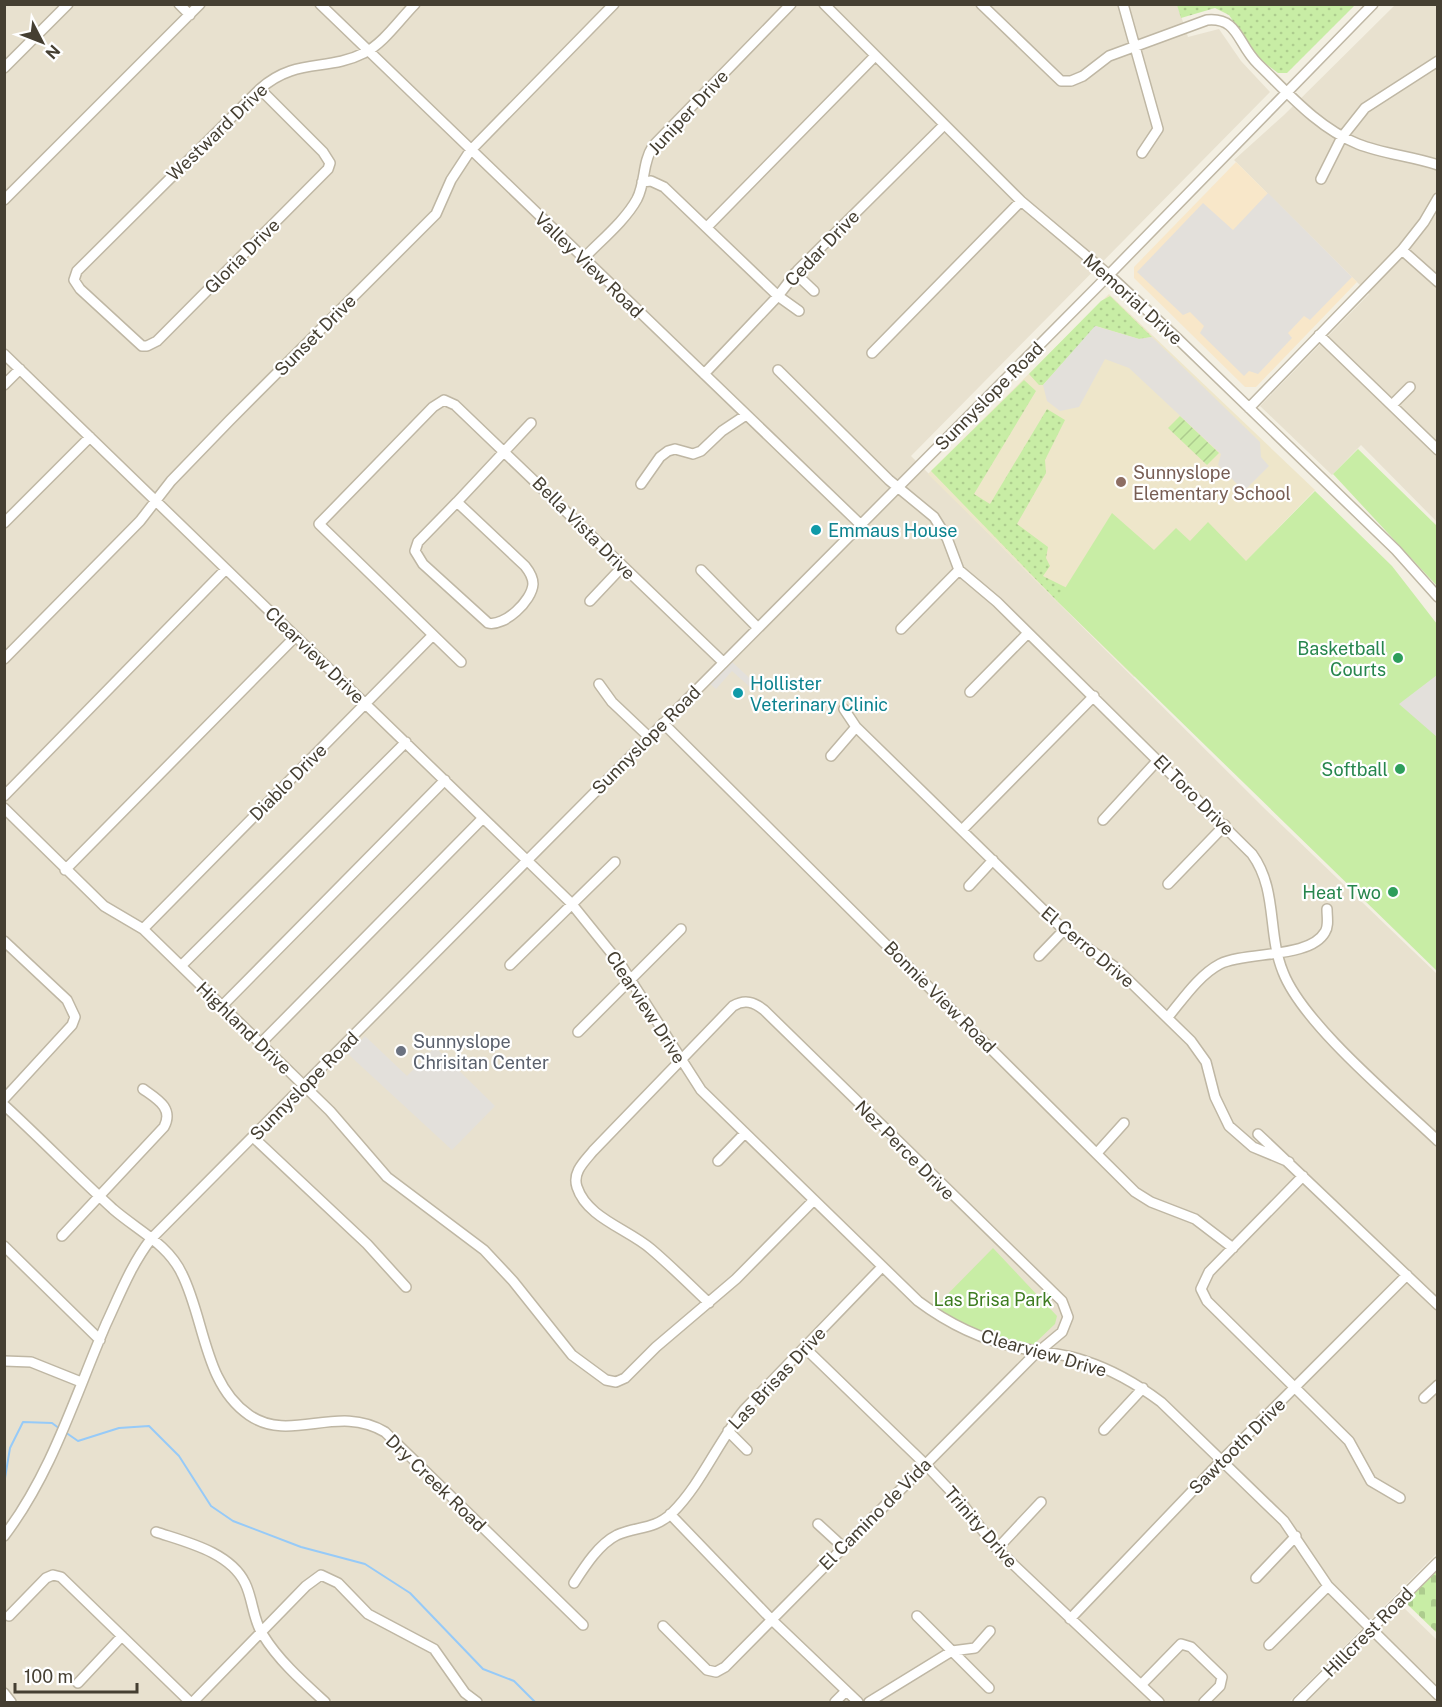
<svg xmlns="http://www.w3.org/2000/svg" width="1442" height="1707" font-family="'Public Sans',sans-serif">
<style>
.residential{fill:#e8e1cf}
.commercial{fill:#f8e7c9}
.education{fill:#eee6ca}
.grass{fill:url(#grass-dots)}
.cemetery{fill:url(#cemetery-stones)}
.park{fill:#c8eda5}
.garden{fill:url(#garden-furrows)}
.parking{fill:#e3e0db}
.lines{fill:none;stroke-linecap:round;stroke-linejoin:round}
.stream{stroke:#96caf8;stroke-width:2}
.minor-casing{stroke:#bfb7a4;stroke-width:12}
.minor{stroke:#fff;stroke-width:9}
.education-dot{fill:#8d6e63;stroke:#fff;stroke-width:2}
.culture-dot{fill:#0f9aa8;stroke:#fff;stroke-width:2}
.leisure-dot{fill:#2e9e5b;stroke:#fff;stroke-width:2}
.worship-dot{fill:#6b7280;stroke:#fff;stroke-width:2}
.labels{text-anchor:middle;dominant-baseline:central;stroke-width:4.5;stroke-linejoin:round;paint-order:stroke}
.street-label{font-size:18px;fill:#453f32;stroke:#fff}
.education-label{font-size:18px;fill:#785e54;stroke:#fff;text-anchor:start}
.culture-label{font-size:18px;fill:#0d838f;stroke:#fff;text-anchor:start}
.leisure-label{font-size:18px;fill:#27864d;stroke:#fff;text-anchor:end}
.worship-label{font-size:18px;fill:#5b616d;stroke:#fff;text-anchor:start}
.park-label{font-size:18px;fill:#3d7c20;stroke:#fff}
</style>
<defs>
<pattern id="grass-dots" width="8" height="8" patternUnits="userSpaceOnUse" patternTransform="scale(1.5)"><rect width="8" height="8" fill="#c8eda5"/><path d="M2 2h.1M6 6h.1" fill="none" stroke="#adcc8e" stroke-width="1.8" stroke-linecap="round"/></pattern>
<pattern id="cemetery-stones" width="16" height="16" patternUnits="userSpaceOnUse" patternTransform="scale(1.5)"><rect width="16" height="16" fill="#c8eda5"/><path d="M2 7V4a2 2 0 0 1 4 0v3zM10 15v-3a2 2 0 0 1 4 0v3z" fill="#adcc8e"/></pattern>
<pattern id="garden-furrows" width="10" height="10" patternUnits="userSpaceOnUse" patternTransform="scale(1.5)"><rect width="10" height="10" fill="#c8eda5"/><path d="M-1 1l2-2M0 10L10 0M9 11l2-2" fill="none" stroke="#adcc8e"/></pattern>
</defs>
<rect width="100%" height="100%" fill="#f3efe2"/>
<path class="residential" d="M1177,4l11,33 31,-8 22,32 29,31 -359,364 352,351 174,167v579l-148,149h-1284v-1697z
M1395,5h42v517l-76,-77 -29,30 -72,-69 109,-112 -135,-134 50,-45z
M1402,1606l35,34v62h-132z"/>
<path class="commercial" d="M1236,162l121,120 -101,105h-11l-111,-109v-11z"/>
<path class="education" d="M1109,294l206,196 -181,187 -206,-203z"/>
<path class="grass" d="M1177,5h178l-68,68h-9l-20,-15 -29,-43 -14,-7 -34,10z
M1110,296l42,41 -13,2 -43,-13 -53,59h-4l-10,-11 72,-73z
M1024,380l12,11 -62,103 16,10 57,-95 18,11 -20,40 1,13 -29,51 31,23 -2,11 4,8 -7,10 24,12 -10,13 -126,-130z"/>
<path class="cemetery" d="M1437,1571v62l-32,-31z"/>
<path class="park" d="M1358,449l79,77v60l-104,-112z
M1315,491l77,75 45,58v347l-380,-370 55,-88 42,37 22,-22 14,13 18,-19 38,39z
M993,1248l64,68 -2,8 -21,20c-31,2 -76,-18 -99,-37z"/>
<path class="garden" d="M1180,416l39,37 -12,12 -39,-37z"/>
<path class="parking" d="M1268,193l84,84 -42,43 -6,-4 -16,17 4,5 -34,36 -9,-3 -5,5 -44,-43 4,-7 -14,-14 -7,3 -46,-43 66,-69 30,27z
M1095,326l44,13 13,-2 108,105 1,15 8,9 -25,25 -26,-26 3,-11 -92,-86 -24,-9 -26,48 -19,4 -13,-10 -4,-16z
M731,661l25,23 -5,4 -19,-17 -16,18 -7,-6z
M1437,675v62l-38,-33z
M365,1036l42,40 28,-29 60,59 -43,44 -104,-96z"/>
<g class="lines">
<path class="stream" d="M65,1432l13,9 41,-13 30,-2 30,30 32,50 22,15 68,26 64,17 45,29 73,76 31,12 21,21
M4,1484l6,-36 13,-26 29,1 8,6"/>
<g class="minor-casing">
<path id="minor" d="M179,4l11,11
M320,4l541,521
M824,4l197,197 88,74 69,64 218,211 42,47
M981,4l80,77h10l12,-5 26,-20 98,-36c32,-3 30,24 51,44 30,29 60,64 100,80 25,10 53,12 80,21
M1123,4l35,125 -16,24
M4,68l64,-64
M260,89l63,63 7,11 -2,6 -171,172 -10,5h-5l-62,-57 -6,-9 3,-9 183,-182c36,-32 67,-17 104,-36 19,-9 36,-34 51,-49
M1321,179l21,-42 23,-29 73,-47
M642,182l9,-1 13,6 114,109 21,15
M4,200l196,-196
M707,227l168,-171
M1402,250l36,32
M583,259c17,-18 42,-38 54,-60 9,-18 5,-36 16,-53l138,-142
M795,273l19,18
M1319,335l119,115
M872,353l149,-152
M4,354l567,549 50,62 80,125 217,211c32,24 68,41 108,48 20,4 40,5 59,12 28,9 52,23 76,41l123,119 44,65 110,109
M778,370l111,110 45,37 13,21 12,32 38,32 255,252c26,36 15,79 31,118 20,52 112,128 155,169
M704,374l74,-78 20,-26 145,-144
M4,385l16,-16
M1392,405l18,-18
M1249,408l153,-158 22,-28 14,-24
M641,484l19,-27 8,-6 7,-2 18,5 8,-3 21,-20 24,-16
M457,502l68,64c4,5 8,11 8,18 -1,17 -29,43 -45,39l-65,-59 -8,-13 3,-9z
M457,502l74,-79
M4,523l86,-86
M701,570l57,58
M590,601l33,-35
M901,629l58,-59
M4,659l136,-138 31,-40 59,-61 206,-206 15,-34 19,-29 144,-147
M461,662l-142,-138 114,-117 11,-7 11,5 268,257
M599,684l13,18 37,35
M970,692l58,-59
M844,709l12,18 214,209 45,31 76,74 15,21 9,35 14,29 24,21 36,15
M663,723l472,469 16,10 44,17 38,29
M831,756l25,-29
M4,796l222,-227
M4,808l100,98 39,23 187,182 57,66 97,73 29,31 59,74 34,25 10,2 9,-4 31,-31 80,-68 77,-78
M1103,820l55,-60
M962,830l132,-134
M65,870l230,-233
M1168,884l57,-59
M969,886l24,-26
M143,929l289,-293
M4,941l63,59 8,17 -3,8 -68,74
M1039,956l25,-26
M510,965l105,-103
M181,966l225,-224
M222,1006l223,-226
M1168,1017c15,-18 31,-42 52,-53 26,-13 90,-5 105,-32 4,-6 2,-15 2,-23
M578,1032l103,-103
M260,1044l223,-226
M4,1105c37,34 72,70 109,104 24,21 55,35 69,65 23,46 22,110 67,141 42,29 88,-12 136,17l198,193
M1258,1134l180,171
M253,1137l114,107 39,43
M1097,1153l27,-30
M718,1161l26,-27
M1303,1176l-94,96 -8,17 6,12 142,140 22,40 29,17
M62,1236l102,-109c10,-19 -7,-28 -21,-38
M4,1246l96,94
M805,1348l120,116 35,37 37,48 162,153
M4,1361l27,1 50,20
M1424,1398l14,-13
M1104,1430l39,-42
M728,1431l19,19
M670,1514l102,106 86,82
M818,1524l24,22
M156,1532c30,10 74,20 89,51 8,16 8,38 18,52 16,26 40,47 62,67
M4,1536c48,-63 71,-140 102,-212 14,-30 25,-59 45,-85l946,-952 276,-283
M997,1549l44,-47
M1256,1578l40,-42
M574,1583c11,-17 25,-39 43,-48 20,-9 37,-5 55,-22 30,-30 45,-70 72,-103l138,-143
M9,1616l37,-38 7,-3 8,2 129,125
M917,1616l72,72
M1070,1619l152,-159 185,-185
M663,1626l44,44 9,2 9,-5 307,-310 30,-25 6,-15 -6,-16 -298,-291c-10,-8 -19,-11 -31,-4l-140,145c-8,10 -21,21 -16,36 10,31 51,42 74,62 20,17 39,36 58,54
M1269,1645l59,-59
M78,1683l44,-47
M1141,1685l40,-41 10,3 31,30 -2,9 -16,16
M4,1693l7,9
M193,1702l113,-116 15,-11 17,8 30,31 66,35 31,44 12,9
M835,1702l11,-11
M869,1702l83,-51 23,-3 15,-17
M1298,1702l140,-140"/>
</g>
<use href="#minor" class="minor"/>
</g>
<circle class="education-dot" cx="1121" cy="482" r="6"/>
<g class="culture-dot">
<circle cx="816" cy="530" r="6"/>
<circle cx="738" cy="693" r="6"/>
</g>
<g class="leisure-dot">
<circle cx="1398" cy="658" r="6"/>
<circle cx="1400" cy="769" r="6"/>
<circle cx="1393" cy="892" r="6"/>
</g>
<circle class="worship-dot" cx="401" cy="1051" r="6"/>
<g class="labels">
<g class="street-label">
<text transform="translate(688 112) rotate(-47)">Juniper Drive</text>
<text transform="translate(217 132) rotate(-44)">Westward Drive</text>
<text transform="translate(822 248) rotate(-46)">Cedar Drive</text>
<text transform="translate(242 256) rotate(-45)">Gloria Drive</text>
<text transform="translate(589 265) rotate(44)">Valley View Road</text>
<text transform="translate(1133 299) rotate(42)">Memorial Drive</text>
<text transform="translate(315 335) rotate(-45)">Sunset Drive</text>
<text transform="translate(989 396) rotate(-45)">Sunnyslope Road</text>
<text transform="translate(584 528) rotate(45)">Bella Vista Drive</text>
<text transform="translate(315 655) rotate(44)">Clearview Drive</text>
<text transform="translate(646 740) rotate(-45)">Sunnyslope Road</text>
<text transform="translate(288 782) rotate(-45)">Diablo Drive</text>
<text transform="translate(1194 795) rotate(45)">El Toro Drive</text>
<text transform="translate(1088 947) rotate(40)">El Cerro Drive</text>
<text transform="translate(940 997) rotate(45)">Bonnie View Road</text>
<text transform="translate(646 1007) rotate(57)">Clearview Drive</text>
<text transform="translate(244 1028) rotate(44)">Highland Drive</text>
<text transform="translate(304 1086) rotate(-45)">Sunnyslope Road</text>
<text transform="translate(905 1150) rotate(45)">Nez Perce Drive</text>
<text transform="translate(1044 1353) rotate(16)">Clearview Drive</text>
<text transform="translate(777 1378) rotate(-47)">Las Brisas Drive</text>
<text transform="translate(1237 1446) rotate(-45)">Sawtooth Drive</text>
<text transform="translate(436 1483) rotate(44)">Dry Creek Road</text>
<text transform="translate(875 1514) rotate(-45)">El Camino de Vida</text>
<text transform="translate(981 1527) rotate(49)">Trinity Drive</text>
<text transform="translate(1368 1632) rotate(-45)">Hillcrest Road</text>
</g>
<g class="education-label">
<text x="1133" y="472">Sunnyslope<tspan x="1133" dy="21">Elementary School</tspan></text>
</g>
<g class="culture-label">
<text x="828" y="530">Emmaus House</text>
<text x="750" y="683">Hollister<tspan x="750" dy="21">Veterinary Clinic</tspan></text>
</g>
<g class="leisure-label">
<text x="1386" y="648">Basketball<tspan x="1386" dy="21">Courts</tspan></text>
<text x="1388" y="769">Softball</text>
<text x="1381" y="892">Heat Two</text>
</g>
<g class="worship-label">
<text x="413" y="1041">Sunnyslope<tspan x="413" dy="21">Chrisitan Center</tspan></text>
</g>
<g class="park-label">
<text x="993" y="1299">Las Brisa Park</text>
</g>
</g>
<rect width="1442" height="1707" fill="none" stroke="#453f32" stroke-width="12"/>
<g transform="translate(42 42) rotate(132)" stroke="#ffffff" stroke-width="4.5" paint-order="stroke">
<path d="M0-4.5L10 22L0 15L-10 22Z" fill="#453f32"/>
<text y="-9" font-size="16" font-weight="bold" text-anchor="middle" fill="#453f32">N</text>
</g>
<path d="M15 1683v9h122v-9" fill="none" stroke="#453f32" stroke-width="3"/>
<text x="24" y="1683" font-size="18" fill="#453f32" stroke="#ffffff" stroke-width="4.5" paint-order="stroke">100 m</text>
</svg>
